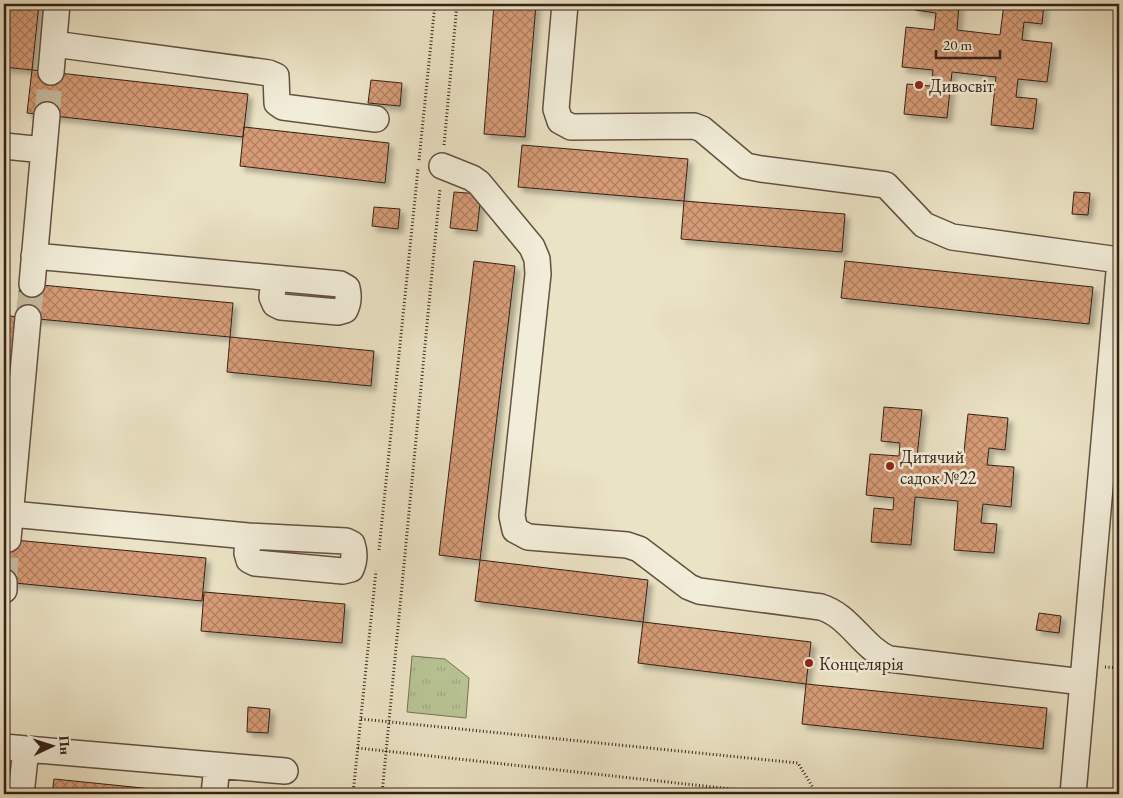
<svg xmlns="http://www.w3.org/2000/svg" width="1123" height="798" font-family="'EB Garamond',serif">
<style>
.grass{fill:url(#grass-tufts);stroke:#767256}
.building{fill:url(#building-cross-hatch);stroke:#352117;filter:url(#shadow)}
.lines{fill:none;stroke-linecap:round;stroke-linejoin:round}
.minor-tunnel{stroke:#c7bca2;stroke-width:25;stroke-dasharray:25 12;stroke-linecap:butt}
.minor-casing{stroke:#625242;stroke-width:28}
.path{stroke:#352117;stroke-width:3;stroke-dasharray:1 2.5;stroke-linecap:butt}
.minor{stroke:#f2edd9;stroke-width:25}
.poi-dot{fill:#8f2418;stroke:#f2edd9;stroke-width:2}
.labels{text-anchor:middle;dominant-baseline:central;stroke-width:5;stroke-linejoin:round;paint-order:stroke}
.poi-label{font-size:18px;fill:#352117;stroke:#f2edd9;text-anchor:start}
</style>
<defs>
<pattern id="grass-tufts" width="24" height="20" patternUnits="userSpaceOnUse" patternTransform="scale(1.25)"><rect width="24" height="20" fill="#b8c394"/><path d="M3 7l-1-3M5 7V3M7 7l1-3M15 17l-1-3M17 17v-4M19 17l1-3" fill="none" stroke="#9fa77f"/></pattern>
<pattern id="building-cross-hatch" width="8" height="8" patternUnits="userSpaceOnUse" patternTransform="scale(1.25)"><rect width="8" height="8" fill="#d79c77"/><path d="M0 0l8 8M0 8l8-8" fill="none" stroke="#af7f61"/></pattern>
<filter id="shadow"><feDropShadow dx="4.5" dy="4.5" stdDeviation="2.5" flood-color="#0004"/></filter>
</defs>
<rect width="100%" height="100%" fill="#ebe3c5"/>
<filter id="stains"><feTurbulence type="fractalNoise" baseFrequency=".004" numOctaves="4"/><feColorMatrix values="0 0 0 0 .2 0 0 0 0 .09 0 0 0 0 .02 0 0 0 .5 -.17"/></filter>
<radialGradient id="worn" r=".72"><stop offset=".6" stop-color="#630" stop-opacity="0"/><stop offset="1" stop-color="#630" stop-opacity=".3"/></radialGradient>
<path class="grass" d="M412,656l33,3 24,19 -3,40 -59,-6z"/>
<path class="building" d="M4,4h35l-7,66 -28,-3z
M494,4h42l-11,133 -41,-3z
M915,4h44l-2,26 43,5 4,-31h40l-2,20 -18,-2 -2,18 30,3 -5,39 -29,-3 -2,18 21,2 -4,30 -42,-4 5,-48 -44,-5 -5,46 -43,-4 3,-30 24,2 2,-16 -31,-3 4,-40 28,3 2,-17 -21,-3z
M32,70l216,24 -5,43 -216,-24z
M371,80l31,3 -2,23 -32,-3z
M244,127l145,16 -4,40 -145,-17z
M522,145l166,14 -4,42 -166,-14z
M454,192l27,2 -4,37 -27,-3z
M1074,192l16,1 -2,22 -16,-1z
M684,201l161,13 -3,38 -161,-13z
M374,207l26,2 -2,20 -26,-3z
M474,261l41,5 -35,294 -41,-5z
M845,261l248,26 -4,37 -248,-26z
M20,283l213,20 -3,34 -213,-20z
M4,315l13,2 -13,141z
M230,337l144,14 -3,35 -144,-14z
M884,407l38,3 -5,47 46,4 5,-47 40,4 -3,32 -16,-2 -2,17 27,2 -3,40 -28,-3 -2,19 16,1 -3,29 -40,-3 4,-49 -43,-4 -4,48 -40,-3 3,-34 19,2 1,-12 -28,-3 4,-41 29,2 1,-13 -19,-2z
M4,539l202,19 -4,43 -198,-19z
M480,560l168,20 -5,42 -168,-21z
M204,592l141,12 -3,39 -141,-12z
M1039,613l22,3 -2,17 -23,-3z
M643,622l168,20 -5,42 -168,-21z
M806,684l241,24 -4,41 -241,-25z
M248,707l22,2 -2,24 -21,-1z
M54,779l138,14v1h-140z"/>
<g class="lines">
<path class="minor-tunnel" d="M47,115l4,-43
M28,318l4,-34
M4,582l4,-43"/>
<g class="minor-casing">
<path id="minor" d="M565,4l-9,105 4,12 11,6 123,-1 8,3 44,37 15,3 125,16 38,40 28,12 167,23
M54,44l215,29 7,3 1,27 6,4 93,12
M51,72l6,-68
M4,146l40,4
M442,166l30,12 7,5 53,64 5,12 1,15 -26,242 3,14 13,7 99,8 12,4 50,38 10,4 122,16c29,9 41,40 68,52l194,23
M34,256l306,28 7,4c2,8 2,14 -2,22l-7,2 -57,-5 -6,-3 -3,-7 2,-19
M32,284l15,-169
M11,514l237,22 98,5 6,3c3,9 3,16 -1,25l-8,2 -88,-8 -6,-3 -2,-7 1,-17
M8,539l20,-221
M4,590v-8
M4,747l22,2
M21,794l5,-45 259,22
M214,794l3,-28
M1073,794l46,-522"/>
</g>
<path class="path" d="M444,145l13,-141
M419,160l16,-156
M379,550l39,-381
M1105,667l14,1
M361,719l437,44 19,31
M358,748l419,46
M353,794l23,-223
M382,794l58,-605"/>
<use href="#minor" class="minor"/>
</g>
<g class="poi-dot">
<circle cx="919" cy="85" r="5"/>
<circle cx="890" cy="466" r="5"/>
<circle cx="809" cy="663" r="5"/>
</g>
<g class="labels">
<g class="poi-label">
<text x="929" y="85">Дивосвіт</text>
<text x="900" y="456">Дитячий<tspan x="900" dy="21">садок №22</tspan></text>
<text x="819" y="663">Концелярія</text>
</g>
</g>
<rect width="1123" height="798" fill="none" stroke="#ebe3c5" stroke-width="20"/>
<rect x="5" y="5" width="1113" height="788" fill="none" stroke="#352117" stroke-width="2.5"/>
<rect x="10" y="10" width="1103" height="778" fill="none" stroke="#352117"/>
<g transform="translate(52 746) rotate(86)" stroke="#f2edd9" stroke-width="4" paint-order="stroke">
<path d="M0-4L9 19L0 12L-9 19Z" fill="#352117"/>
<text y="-8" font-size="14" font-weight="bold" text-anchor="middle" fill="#352117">Пн</text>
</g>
<path d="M936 50v8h64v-8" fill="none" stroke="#352117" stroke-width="2.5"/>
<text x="943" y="50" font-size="15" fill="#352117" stroke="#f2edd9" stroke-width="4" paint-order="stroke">20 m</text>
<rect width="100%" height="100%" filter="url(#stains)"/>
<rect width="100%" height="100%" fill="url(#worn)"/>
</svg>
